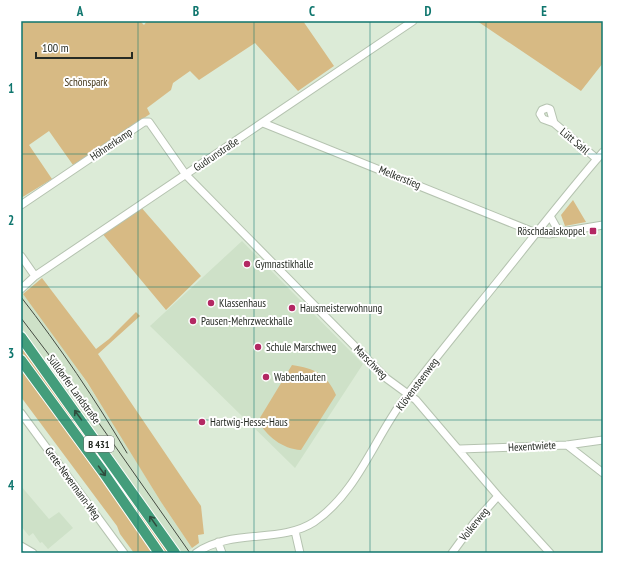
<svg xmlns="http://www.w3.org/2000/svg" width="624" height="574" font-family="'PT Sans Narrow',sans-serif">
<style>
.built{fill:#cee1c8}
.green{fill:#d7ba84}
.lines{fill:none;stroke-linecap:round;stroke-linejoin:round}
.minor-casing{stroke:#b5c3b0;stroke-width:9}
.highway-casing{stroke:#fff;stroke-width:12}
.minor{stroke:#fff;stroke-width:7}
.highway{stroke:#439d7b;stroke-width:10}
.tram{stroke:#454c42;stroke-width:1}
.oneway{stroke:#2f4d3e}
.grid{fill:none;stroke:#0f766e;stroke-width:1;stroke-opacity:0.55}
.poi-dot{fill:#b32863;stroke:#fff;stroke-width:1.5}
.labels{text-anchor:middle;dominant-baseline:central;stroke-width:4;stroke-linejoin:round;paint-order:stroke}
.shield{fill:#fff;stroke:#676b66;stroke-width:1}
.shield-label{font-size:10px;font-weight:bold;fill:#262b24}
.park-label{font-size:11px;fill:#433518;stroke:#fff}
.street-label{font-size:11px;fill:#262b24;stroke:#fff}
.poi-label{font-size:11px;fill:#262b24;stroke:#fff;text-anchor:start}
.neatline{fill:none;stroke:#0f766e;stroke-width:1.5}
.grid-label{font-size:13px;text-anchor:middle;font-weight:bold;fill:#0f766e}
</style>
<rect width="100%" height="100%" fill="#dcebd7"/>
<path class="built" d="M242,241l121,123 -68,104 -145,-142z
M23,294l51,69 41,63 46,76 31,46 -7,5h-6l-117,-167 -4,-9 -37,-50v-31z
M21,486l28,33 10,-7 14,16 -25,21 -6,-7 -2,1 -7,-10 -4,3 -8,-10z"/>
<path class="green" d="M21,21h119l4,4 3,-4h156l31,45 -36,25 -43,-48 -56,37 -9,-9 -17,12 -2,7 -24,18 3,6 -77,51 -24,-34 -20,14 23,34 -31,19z
M477,21h126v42l-22,28z
M573,200l13,22 -21,4 -4,-11z
M140,206l61,70 -35,34 -65,-78z
M42,278l54,71 13,-10 27,-27 4,4 -42,38 103,152 3,28 -6,1 1,8 -7,5 -31,-46 -74,-120 -64,-88z
M21,345l147,208h-4l-143,-196z
M292,365c23,4 34,8 44,30l-35,55c-19,-1 -34,-14 -43,-29z
M21,370l55,74 77,109h-19l-14,-19 -3,-8 -96,-129z"/>
<g class="lines">
<g class="minor-casing">
<path id="minor" d="M263,123l273,110 13,1 54,-9
M554,123l-4,-14 -3,-1 -5,2 -2,4 3,5 11,4 43,36
M21,205l123,-83h5l37,53 200,203 30,22 82,96 52,57
M550,216l9,16
M21,256l14,20
M21,289l14,-13 378,-255
M21,413l103,140
M567,445l36,28
M460,449l107,-4 36,-5
M295,531l5,22
M218,542l4,11
M21,546l12,7
M196,553c36,-25 84,-9 118,-31 43,-29 60,-83 90,-123 32,-42 65,-82 98,-123 33,-41 66,-84 101,-124
M452,553l22,-30 24,-27"/>
</g>
<g class="highway-casing">
<path id="highway" d="M21,337l154,216
M21,360l82,112 56,81"/>
</g>
<use href="#minor" class="minor"/>
<use href="#highway" class="highway"/>
<path class="tram" d="M21,297c39,50 74,102 106,156
M21,318l54,71 115,164"/>
</g>
<defs><path id="oneway-shaft" d="M-6 0H5M1.5-3L5.5 0L1.5 3" fill="none" stroke-width="1.6" stroke-linecap="round" stroke-linejoin="round"/></defs>
<g class="oneway">
<use href="#oneway-shaft" transform="translate(78 415) rotate(-126)"/>
<use href="#oneway-shaft" transform="translate(102 471) rotate(54)"/>
<use href="#oneway-shaft" transform="translate(153 521) rotate(-125)"/>
</g>
<path class="grid" d="M138,21v532M254,21v532M370,21v532M486,21v532M21,154h582M21,287h582M21,420h582"/>
<g class="poi-dot">
<rect x="589" y="227" width="8" height="8" rx="2"/>
<circle cx="247" cy="264" r="4"/>
<circle cx="211" cy="303" r="4"/>
<circle cx="292" cy="308" r="4"/>
<circle cx="193" cy="321" r="4"/>
<circle cx="258" cy="347" r="4"/>
<circle cx="266" cy="377" r="4"/>
<circle cx="202" cy="422" r="4"/>
</g>
<g class="labels">
<rect class="shield" x="84" y="436" width="30" height="16" rx="3"/>
<g class="shield-label">
<text x="99" y="444">B 431</text>
</g>
<g class="park-label">
<text x="86" y="82">Schönspark</text>
</g>
<g class="street-label">
<text transform="translate(575 141) rotate(40)">Lütt Sahl</text>
<text transform="translate(111 144) rotate(-34)">Höhnerkamp</text>
<text transform="translate(216 154) rotate(-34)">Gudrunstraße</text>
<text transform="translate(400 177) rotate(22)">Melkerstieg</text>
<text transform="translate(371 362) rotate(45)">Marschweg</text>
<text transform="translate(417 384) rotate(-53)">Klövensteenweg</text>
<text transform="translate(74 389) rotate(54)">Sülldorfer Landstraße</text>
<text transform="translate(532 446) rotate(-3)">Hexentwiete</text>
<text transform="translate(73 483) rotate(54)">Grete-Nevermann-Weg</text>
<text transform="translate(474 524) rotate(-51)">Volkerweg</text>
</g>
<g class="poi-label">
<text x="585" y="231" text-anchor="end">Röschdaalskoppel</text>
<text x="255" y="264">Gymnastikhalle</text>
<text x="219" y="303">Klassenhaus</text>
<text x="300" y="308">Hausmeisterwohnung</text>
<text x="201" y="321">Pausen-Mehrzweckhalle</text>
<text x="266" y="347">Schule Marschweg</text>
<text x="274" y="377">Wabenbauten</text>
<text x="210" y="422">Hartwig-Hesse-Haus</text>
</g>
</g>
<rect width="624" height="574" fill="none" stroke="#ffffff" stroke-width="44"/>
<path d="M36 52v6h96v-6" fill="none" stroke="#262b24" stroke-width="2"/>
<text x="42" y="52" font-size="12" fill="#262b24" stroke="#ffffff" stroke-width="3" paint-order="stroke">100 m</text>
<rect x="22" y="22" width="580" height="530" class="neatline"/>
<g class="grid-label">
<text x="80" y="16">A</text>
<text x="196" y="16">B</text>
<text x="312" y="16">C</text>
<text x="428" y="16">D</text>
<text x="544" y="16">E</text>
<text x="11" y="93">1</text>
<text x="11" y="225">2</text>
<text x="11" y="358">3</text>
<text x="11" y="490">4</text>
</g>
</svg>
